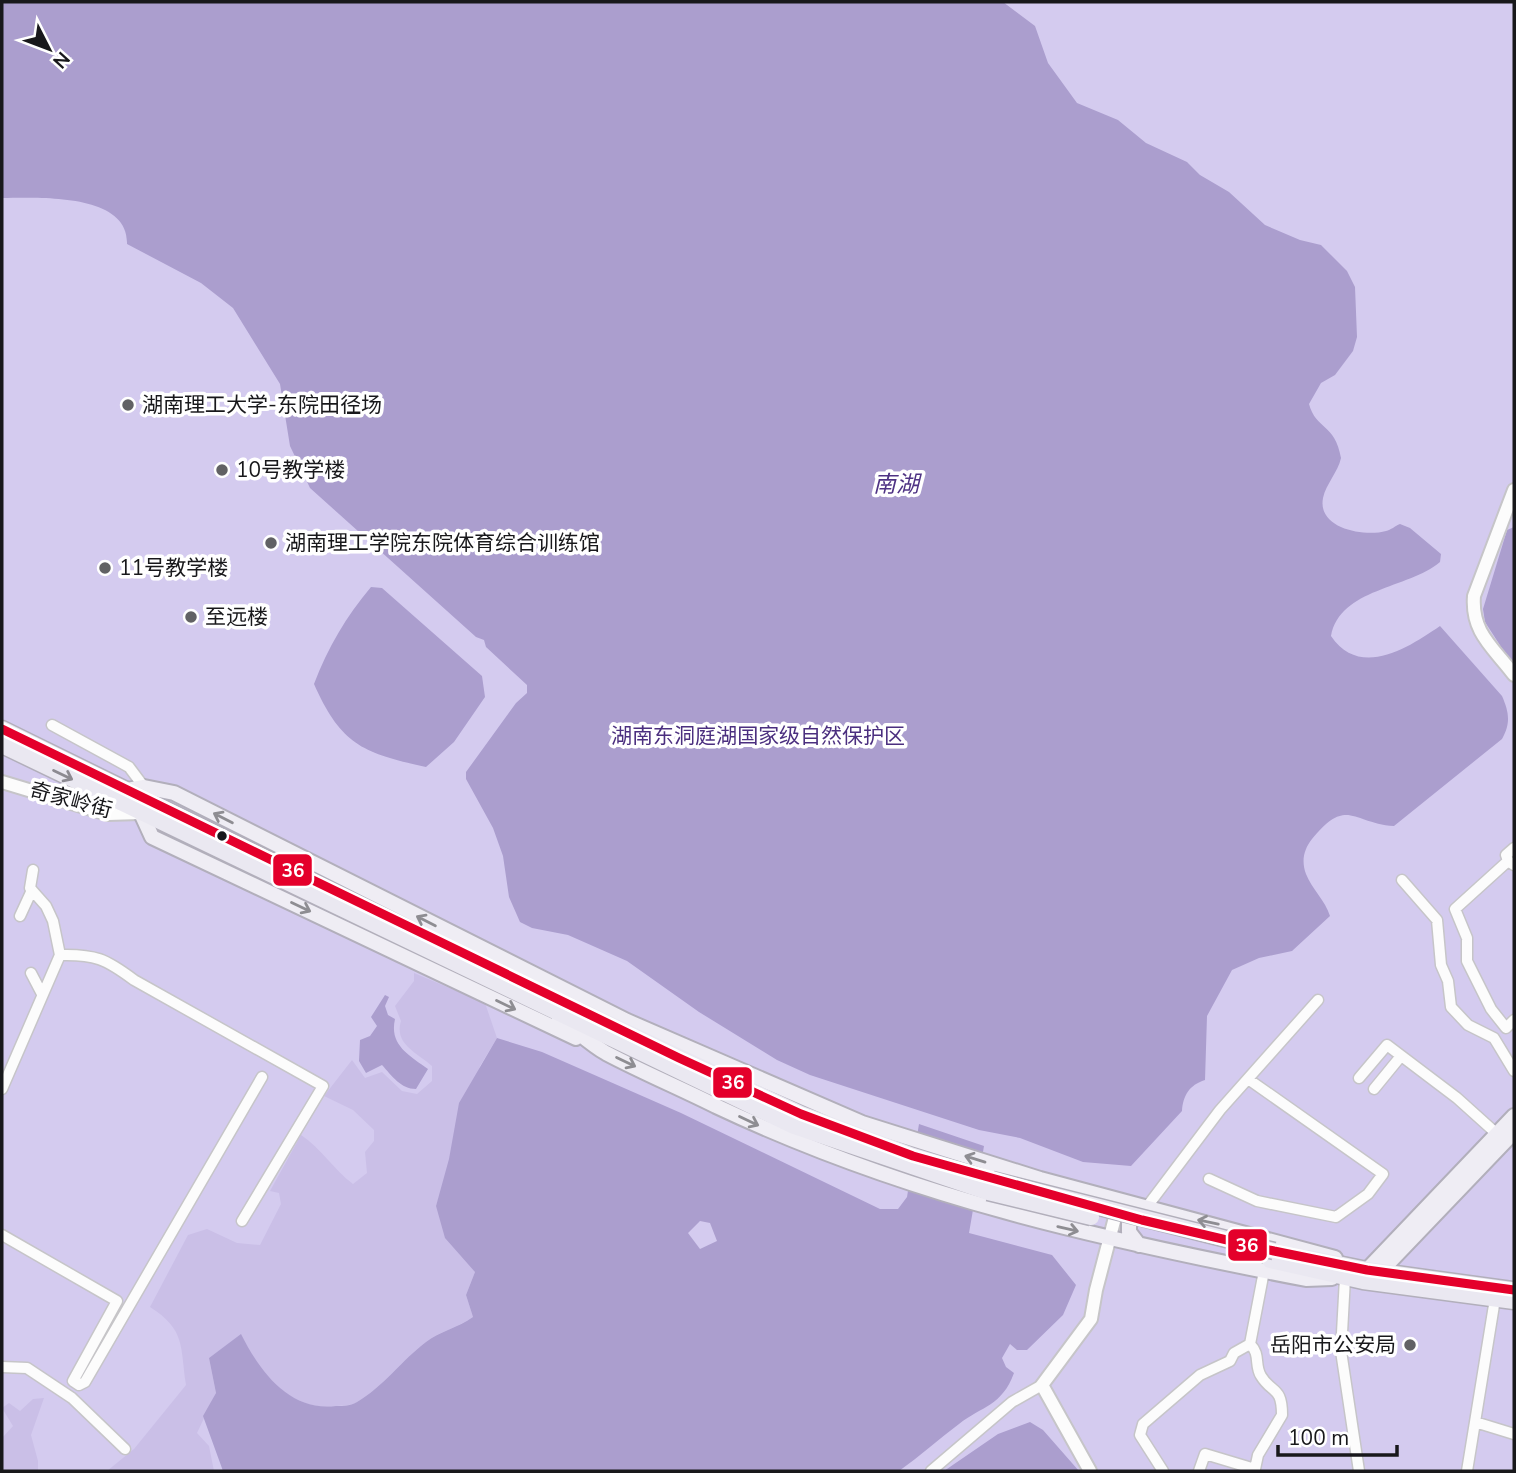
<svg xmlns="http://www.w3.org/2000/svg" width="1516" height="1473" font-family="'Nunito Sans','Noto Sans SC',sans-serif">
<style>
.green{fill:#d4cbef}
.forest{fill:#cabfe7}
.water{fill:#ab9ece;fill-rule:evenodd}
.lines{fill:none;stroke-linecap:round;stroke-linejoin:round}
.minor-casing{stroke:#c6c5c8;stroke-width:13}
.tertiary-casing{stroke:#c6c5c8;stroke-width:16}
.primary-casing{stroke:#b2afbb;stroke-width:18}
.trunk-casing{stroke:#b2afbb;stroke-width:19}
.minor{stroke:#fcfcfc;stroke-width:10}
.tertiary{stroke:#fcfcfc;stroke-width:12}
.primary{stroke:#efedf4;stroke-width:14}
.trunk{stroke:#eae8f1;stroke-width:16}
.trunk-bridge-casing{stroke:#b2afbb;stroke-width:19;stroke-linecap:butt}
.trunk-bridge{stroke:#eae8f1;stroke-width:16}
.bus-1-casing{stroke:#fff;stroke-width:14}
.bus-1{stroke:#e4002b;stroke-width:9}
.oneway{stroke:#8c8a91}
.oneway2{stroke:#8e8d92}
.poi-dot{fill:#616164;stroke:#fff;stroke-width:2.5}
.bus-dot{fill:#18181b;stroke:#fff;stroke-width:2.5}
.labels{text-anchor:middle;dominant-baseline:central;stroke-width:7;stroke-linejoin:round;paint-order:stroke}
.poi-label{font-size:21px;fill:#18181b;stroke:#fff;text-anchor:start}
.park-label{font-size:21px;fill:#4b2f7f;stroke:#fff}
.street-label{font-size:21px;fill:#18181b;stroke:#fff}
.water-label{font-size:23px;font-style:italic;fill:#4f3384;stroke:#fff}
.line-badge{stroke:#fff;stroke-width:2.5}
.badge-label{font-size:19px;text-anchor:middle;font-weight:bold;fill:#fff}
</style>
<rect width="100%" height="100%" fill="#e9e8ec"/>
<path class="green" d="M2,2h1512v1469h-1512z"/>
<path class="forest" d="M414,973l71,30 12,35 -17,28 -44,140 24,49 12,10 3,7 -9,23 7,22c-14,10 -33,14 -47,25 -24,18 -43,45 -69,60 -6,4 -13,3 -20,4 -47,6 -77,-33 -96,-71l-32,23 7,35 -19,40 12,13 5,25h-107l27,-22 52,-64c-6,-39 0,-55 -36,-78l38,-72 19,-6 30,14 23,2 21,-41 -2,-11 -9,-2 31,-56c21,14 32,34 52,49l14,-11 -2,-21 9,-11v-11l-21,-20 -29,-14 28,-36 13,18 17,-6 20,19 15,3 15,-13v-15c-16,-14 -38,-22 -31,-45l-6,-15 19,-25z
M44,1398l-13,37 7,26v10h-36v-33l11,-12 -11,-18 7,-5 11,8 13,-12z"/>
<path class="water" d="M2,2h1001l32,24 13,37 29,40 41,17 28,23 41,19 13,13 29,17 36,33 35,15 21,5 26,26 8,16 2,50 -4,14 -18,24 -14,8 -12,21c7,26 26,19 32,54 -3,14 -15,26 -18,40 -6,31 42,39 63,33 5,-1 9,-5 14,-7l10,4 31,26 -1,8c-32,27 -100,26 -109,74 29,43 77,12 109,-10l62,70c7,16 9,27 0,43l-108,87c-42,-3 -47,-30 -82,13 -8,10 -11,22 -6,35 6,15 19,26 24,42l-38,35 -33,7 -27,12 -25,46 -2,64c-16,5 -22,16 -23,31l-51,55 -48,-4 -63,-24 -41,-8 -169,-55 -33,-15 -78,-48 -72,-51 -59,-26 -36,-7 -12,-6 -11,-25 -6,-41 -10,-28 -27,-49v-7l50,-69 11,-10v-8l-41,-38 -2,-7 -8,-3 -166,-149 -20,-42 -10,-62 -47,-76 -32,-25 -74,-39c2,-52 -92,-46 -125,-46z
M1514,527v140l-29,-45 -2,-13 24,-79z
M371,587l11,1 100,88 3,21 -31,45 -28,25c-63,-14 -85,-22 -112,-83 14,-37 32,-67 57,-97z
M385,995l4,2 -4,9 3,9 7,4c-6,26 14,36 33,50l-12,20c-15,0 -24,-13 -34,-24l-16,8 -7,-12 1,-21 10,-4 7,-10 -6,-9z
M497,1038l45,14 139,61 199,96h18l9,-12 12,-73 65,22 -15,87 83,22 24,30 -13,30 -36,35h-10l-7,-6 -8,14 4,9 8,6c-12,33 -32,33 -55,51 -20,15 -39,32 -60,47h-676l-20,-55 13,-23 -7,-35 32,-24c19,38 49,78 95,72 7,0 15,0 21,-4 26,-15 45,-42 69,-60 14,-11 32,-14 47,-25l-7,-22 9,-23 -30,-34 -9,-32 13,-47 10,-56zM700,1221l10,2 7,18 -17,8 -12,-16z
M1030,1422l13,8 36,41h-135l54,-37z"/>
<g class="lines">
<g class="minor-casing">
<path id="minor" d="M52,725l77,42 15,20
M1514,848l-8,7 2,6 6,4
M1508,861l-53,48 12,29v23l24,48 15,19 8,-8
M1402,880l35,40 4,45 7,16 3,26 17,18 26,13 20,33
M20,916l12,-26
M60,955c35,-1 46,4 74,25l189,106 -81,135
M31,973l11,21
M1359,1078l28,-33 70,53 40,36
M2,1089l58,-134 -7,-34 -7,-15 -16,-18 3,-18
M1374,1089l27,-33
M1209,1179l48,22 79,16 32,-23 15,-20 -135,-95
M1146,1208l74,-98 98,-110
M2,1235l115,66 -44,80 6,4 6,-3 177,-305
M1345,1278l-4,73 18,120
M1495,1299l-20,123 39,12
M2,1367l25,1 45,30 53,51
M931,1471l81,-69 30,-17
M1163,1471l-23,-36 3,-11 57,-49 30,-14 4,-8 16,-9 14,-73
M1199,1471l6,-17 50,15 3,-14 24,-40c0,-29 -10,-21 -21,-39 -7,-11 0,-21 -11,-32
M1467,1471l8,-49"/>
</g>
<g class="tertiary-casing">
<path id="tertiary" d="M1514,490l-40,106c-3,37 20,52 40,79
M2,782l106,32 32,-1
M1090,1471l-48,-86 49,-66 5,-29 22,-84"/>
</g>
<g class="primary-casing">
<path id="primary" d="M127,790l17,-3 30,6 453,228 235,102 178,56 295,79
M141,813l11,24 424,201
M559,1018c16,11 31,26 47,35 36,19 74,35 110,53 193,91 383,133 590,173l26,-1
M1139,1245l-10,-13v-9l13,-13
M1364,1279l3,-9 147,-154
M1379,1279l2,-8 133,-139"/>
</g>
<g class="trunk-casing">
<path id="trunk" d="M2,729l464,228 335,157 112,42 79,24
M2,745l792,381 194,66
M1309,1258l58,12 145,20
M1270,1260l93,21 151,20"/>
</g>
<use href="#minor" class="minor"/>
<use href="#tertiary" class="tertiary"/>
<use href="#primary" class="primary"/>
<use href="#trunk" class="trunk"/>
<g class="trunk-bridge-casing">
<path id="trunk-bridge" d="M992,1180l282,71
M988,1192l103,25"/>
</g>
<use href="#trunk-bridge" class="trunk-bridge"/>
<g class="bus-1-casing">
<path id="bus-1" d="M2,729l677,329 122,56 112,42 229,64 132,31 93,19 147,20"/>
</g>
<use href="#bus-1" class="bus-1"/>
</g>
<defs><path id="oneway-shaft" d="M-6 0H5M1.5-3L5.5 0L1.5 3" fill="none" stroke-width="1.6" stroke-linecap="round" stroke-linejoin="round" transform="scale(1.75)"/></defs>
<use class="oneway" href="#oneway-shaft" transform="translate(63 775) rotate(26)"/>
<g class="oneway2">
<use href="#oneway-shaft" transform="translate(223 818) rotate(-153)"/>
<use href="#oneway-shaft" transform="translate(301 907) rotate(25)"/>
<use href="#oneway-shaft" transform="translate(426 921) rotate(-153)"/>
<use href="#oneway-shaft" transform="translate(506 1005) rotate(26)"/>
<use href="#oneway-shaft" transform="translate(626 1062) rotate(26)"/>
<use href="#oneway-shaft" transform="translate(749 1121) rotate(25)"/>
<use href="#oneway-shaft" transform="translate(975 1159) rotate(-163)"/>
<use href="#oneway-shaft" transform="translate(1208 1222) rotate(-168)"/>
<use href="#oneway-shaft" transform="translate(1068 1229) rotate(13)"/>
</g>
<g class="poi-dot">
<circle cx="128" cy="405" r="7"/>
<circle cx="222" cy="470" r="7"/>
<circle cx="271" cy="543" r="7"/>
<circle cx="105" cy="568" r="7"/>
<circle cx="191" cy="617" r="7"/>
<circle cx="1410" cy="1345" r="7"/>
</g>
<circle class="bus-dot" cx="222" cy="836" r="6"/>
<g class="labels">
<g class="poi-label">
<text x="142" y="405">湖南理工大学-东院田径场</text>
<text x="236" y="470">10号教学楼</text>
<text x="285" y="543">湖南理工学院东院体育综合训练馆</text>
<text x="119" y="568">11号教学楼</text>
<text x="205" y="617">至远楼</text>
<text x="1396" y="1345" text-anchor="end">岳阳市公安局</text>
</g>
<g class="park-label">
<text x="758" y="736">湖南东洞庭湖国家级自然保护区</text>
</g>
<g class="street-label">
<text transform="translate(71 800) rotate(15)">奇家岭街</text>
</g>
<g class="water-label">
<text x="896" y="484">南湖</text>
</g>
</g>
<g class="line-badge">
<rect x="272" y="853" width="41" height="34" rx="7" fill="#e4002b"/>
<rect x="712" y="1066" width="41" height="33" rx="7" fill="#e4002b"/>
<rect x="1227" y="1228" width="41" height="34" rx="7" fill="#e4002b"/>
</g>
<g class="badge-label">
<text x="293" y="877">36</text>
<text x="733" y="1089">36</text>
<text x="1247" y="1252">36</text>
</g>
<rect width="1516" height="1473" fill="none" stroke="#18181b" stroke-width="7"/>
<g transform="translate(49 49) rotate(132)" stroke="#ffffff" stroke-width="5" paint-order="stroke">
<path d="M0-5L12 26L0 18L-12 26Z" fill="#18181b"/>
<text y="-10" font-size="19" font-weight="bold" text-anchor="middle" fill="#18181b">N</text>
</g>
<path d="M1278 1445v10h119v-10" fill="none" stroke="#18181b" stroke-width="3.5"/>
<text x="1288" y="1445" font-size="21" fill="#18181b" stroke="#ffffff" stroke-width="5" paint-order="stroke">100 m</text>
</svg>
